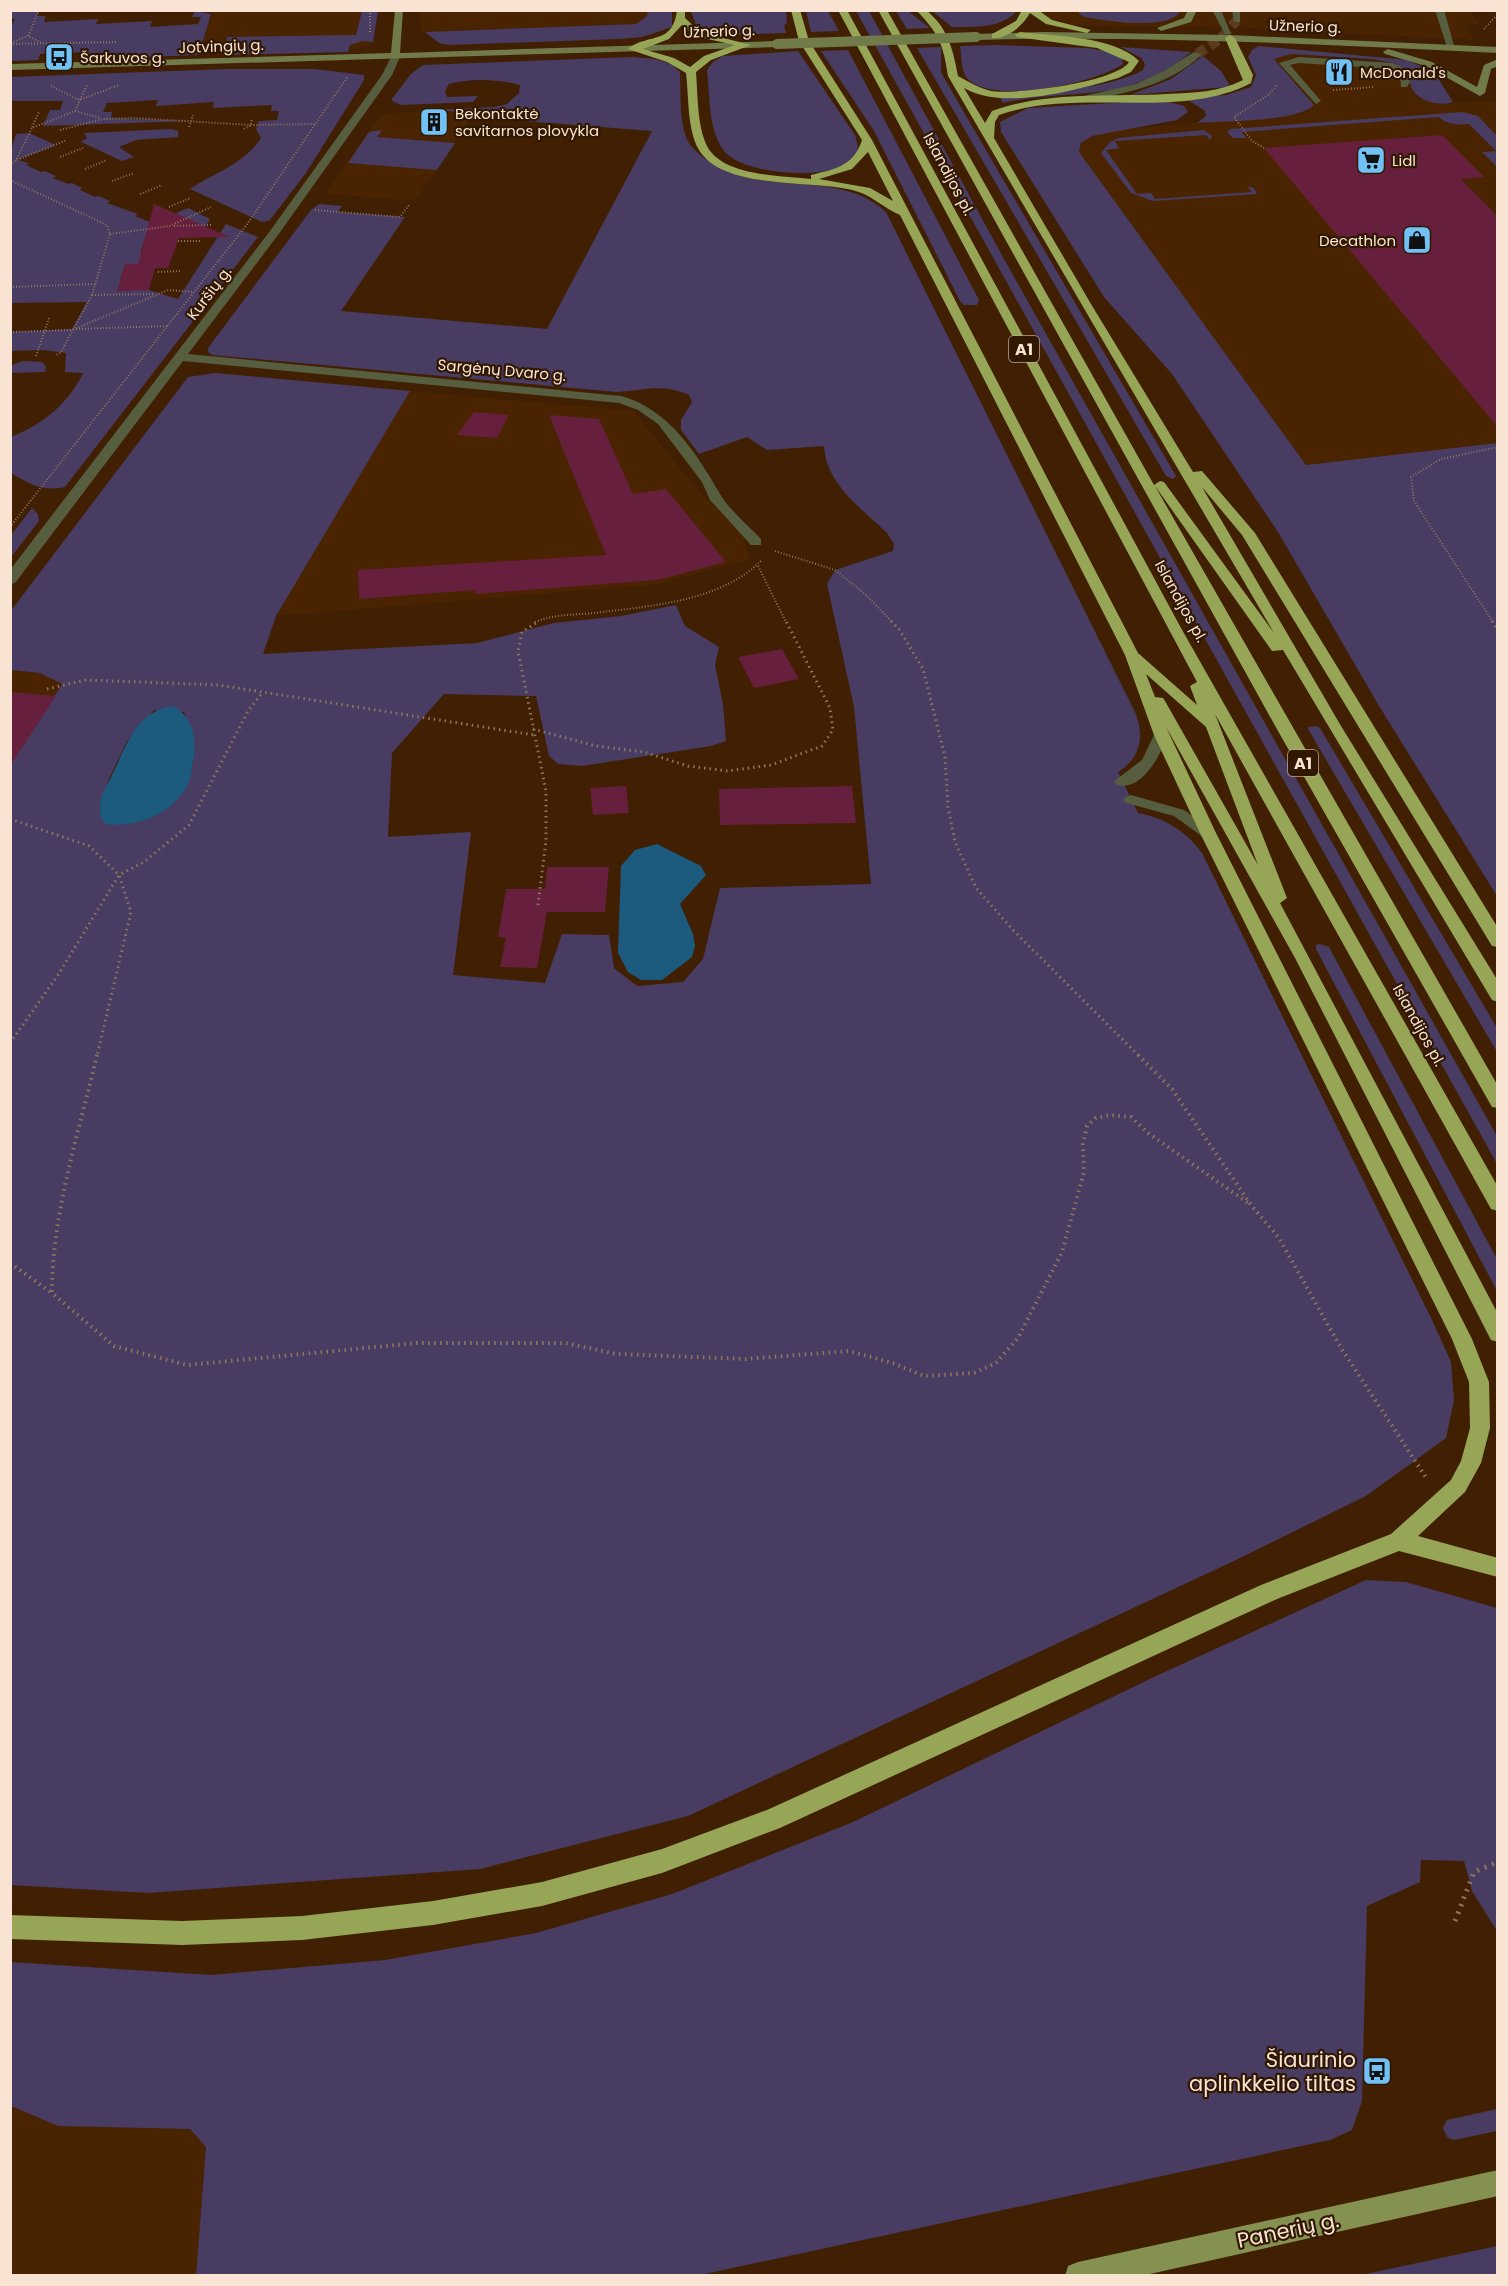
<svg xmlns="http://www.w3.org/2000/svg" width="1508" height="2286" font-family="Poppins,sans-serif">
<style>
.built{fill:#4a2400}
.green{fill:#483c62;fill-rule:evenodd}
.water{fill:#1c5b7e}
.building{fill:#661f3c}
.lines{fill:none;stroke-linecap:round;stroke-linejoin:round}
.street-tunnel{stroke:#5c3c21;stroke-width:10;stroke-dasharray:10 5;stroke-linecap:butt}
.path-far3{stroke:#91755e;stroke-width:2;stroke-dasharray:1 2;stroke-linecap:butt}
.path-far2{stroke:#91755e;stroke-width:3;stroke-dasharray:1.5 4;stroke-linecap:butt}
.path-far1{stroke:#91755e;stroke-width:4;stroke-dasharray:1.5 4.5;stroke-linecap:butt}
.path{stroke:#91755e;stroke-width:5;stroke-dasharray:2 6;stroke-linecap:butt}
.lane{fill:#575e3f;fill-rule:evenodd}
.street{fill:#575e3f;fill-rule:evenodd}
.secondary{fill:#717b49;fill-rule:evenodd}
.primary{fill:#849150;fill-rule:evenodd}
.highway{fill:#96a556;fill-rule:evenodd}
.secondary-bridge{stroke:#717b49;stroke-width:10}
.labels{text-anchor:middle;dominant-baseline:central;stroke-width:4.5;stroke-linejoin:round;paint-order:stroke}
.far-street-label{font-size:15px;fill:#f9e3d3;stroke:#311803}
.far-poi-label{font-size:15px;fill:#f9e3d3;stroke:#311803;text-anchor:start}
.shield{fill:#311803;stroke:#bda695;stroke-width:1.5}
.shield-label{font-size:16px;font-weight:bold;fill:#f9e3d3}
.near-poi-label{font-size:21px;fill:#f9e3d3;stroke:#311803;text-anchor:end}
.near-street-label{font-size:21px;fill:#f9e3d3;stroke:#311803}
</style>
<rect width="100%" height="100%" fill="#401f02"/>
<path class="built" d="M1469,10l11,14 -16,1 11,15 -224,-12 -175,-3 -27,-7 -9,-7z
M213,11h165l-5,31 -13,7 -161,6z
M419,11h229l-1,5 -11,8 -215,8z
M1291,54l103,9 15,14 2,9 11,12 16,6 59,-3v342l-191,22 -227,-313 2,-9 11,-7 19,-6 192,-16 11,-9 -40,-46z
M434,110l41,3 -60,88 -85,-7 -3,-3 53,-75 12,-3z
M410,391l224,20 58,72 52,55 6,21 -92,25 -382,32z
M10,670l30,3 22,11 -39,62h-12z
M10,2106l48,20 132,3 16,18 -10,128h-185z"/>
<path class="green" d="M11,10l28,1 -2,5h9l-2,6 54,-3 -2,5 56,-3 -2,6 48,-3 3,-7h-9l3,-6 16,3 -12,41 -112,4 1,-7 -48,2 -2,6 -27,1v-35l4,-7h-4z
M1079,10h101v1c-9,20 -76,10 -95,6l-6,-3z
M362,11h16l-5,31 -10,-1 -13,4 -2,7 -120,3 -3,-2 2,-16 129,-2z
M648,11h24v16l-30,10 -22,2 -171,6 -10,-2 -14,-11 211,-8 11,-8z
M691,11h95l1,13 -3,1 2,8 -55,2 -34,-7z
M806,11h22l11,20 -28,1z
M856,11h13l135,248 493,877v28z
M896,11h12l22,17 -23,1z
M932,11h85c-17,18 -42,16 -65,16z
M996,45l92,3 17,3 17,6 1,7c-27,19 -126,40 -153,17 -10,-8 -8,-24 -10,-35z
M1259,46l148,14 27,12 19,30c-13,5 -36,-1 -42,-15 -1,-4 -1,-7 -2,-10l-15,-14 -23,-4 -80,-5 -17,5 40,46c-15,17 -92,16 -117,18l9,-7 -1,-5 -20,-13 41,-3 25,-8 5,-12 -8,-18 4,-7z
M941,47v25l10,18 225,386 -3,3 -7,-3 -249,-428z
M1121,47l70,5c-63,53 -115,35 -188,51l-3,-5c33,-3 116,-11 143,-28l2,-6 -4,-6z
M848,50l131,250 -2,5h-13l-4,-4 -86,-170 -53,-80z
M798,51l57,84c1,3 3,10 3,13 -5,37 -114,29 -134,3 -16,-22 -14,-54 -17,-81l6,-8 10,-6z
M1203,56l18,15 8,13 -2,3 -97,8 41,-16z
M632,57c17,1 37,2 48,15 1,21 -1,46 6,65 3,9 14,18 21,23 55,40 131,7 179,52l249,500c9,23 7,45 -17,60l20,41c27,5 48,18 64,40l231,469 18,40 3,38 -8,38 -80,58 -130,64 -548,256 -208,53 -333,24 -136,-8 -1,-1139h13l39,-62 -22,-11 -29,-3 -1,-58 178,-235 27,-4 195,18 -134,225 -13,38 214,-11 77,-20 67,-7 55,-11 9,21 34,21 -4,18 8,39 3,37 -15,5 -129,20 -24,-2 -9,-8 -13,-60 -92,-2 -52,59 -4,84 83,-5 -18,143 92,8 17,-49 47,1 5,33 23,18 46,-4 20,-23 17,-71 151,-4 -17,-177 -27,-123 8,-14 58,-19 1,-7 -7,-11c-26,-25 -61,-49 -63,-87l-57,4 -20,-13 -48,17 -18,-24v-10l11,-18 -3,-7c-27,-12 -44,-5 -72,-3l-405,-37 -4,-3v-4l103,-138 8,-6 23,2 -4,6 67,5 -64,94 206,18 105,-198 -179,-14 1,-4 -40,-3 60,-3 13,-3 12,-11 1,-8c-22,-6 -49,-7 -71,-1l-4,7 2,6 31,-1 -5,6 -72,3 -10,-5 20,-26 12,-9zM154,710l30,2c9,22 9,47 5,70l-82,1 20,-42z
M225,69h89l50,6v5l-58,93 -37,48 -7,1 -72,-33c25,-17 53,-24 71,-51l-5,-9 3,-8 18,-1 2,-9h-8l1,-6 -59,3 1,-6 -58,4 2,-6 -51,3 -4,9h9l-1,6 78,3 -146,5 7,-16h10l3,-9h-52v-24z
M1161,100l23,6 4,6 -11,8 -85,16 -11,7 -2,9 227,313 191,-22v453l-118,-190 -101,-174 -106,-158 -68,-77 -103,-165 -1,-10 28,-14z
M1463,112l15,4 19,20v31l-15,-15 14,-1 -27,-27c-10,1 -22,1 -30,-7l-197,15 4,6h-13l-6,-6 3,-3z
M171,129l7,2v6l-42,3 -17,7 15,10 -12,4 -41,-19 6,-4 -3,-5z
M382,130l-5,7 78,6 -18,27 -89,-7 21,-31z
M1204,130l8,6 -2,4 -4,-5 -91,6 4,7 -13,2 31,44 14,-1 4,6 97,-7 -5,-6 7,2 3,6 -104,7 -22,-8 -30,-40 9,-11 8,-4z
M29,133l27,12 -39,15 12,3 -3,2 15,7 4,-1 11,5 -3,2 15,6 4,-1 10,5 -2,2 15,7 3,-1 12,5 -3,2 31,11 -3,2 17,7 30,-6 -6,-4 12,-5 22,11 -6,10 -58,6 -5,15 1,14h-17l-5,17 58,18 48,-75 32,13 -193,250c-23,5 -35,-3 -54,-14v-36c32,-13 57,-33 72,-64l-18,-1 1,-19 -23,-3 -32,1v-19l61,-3 15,-27 -76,1 -1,-149 6,-20z
M23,361l19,1 4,5 -1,5 -34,1 1,-8z
M32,508l6,6 1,7 -28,36v-22z
M1316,726l4,2 177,300v24l-189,-323v-2z
M1320,944l9,3 168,312v32l-181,-342v-4z
M1366,1580l40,2 91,26v323l-25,-40 -8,-30 -43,-1 -1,22 -53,24 -5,195 -10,29 -22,10 -630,135 -504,1 10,-129 -16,-18 -132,-3 -47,-20v-144l200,13 174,-15 151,-27 136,-39 181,-72 301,-145z
M1497,2109v22l-43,9 -7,-3 -4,-9 4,-8z
M1497,2246v29h-136z"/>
<path class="water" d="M173,706c21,11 24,34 20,55 -2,7 -1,16 -5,23 -15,30 -50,44 -82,40l-5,-6c-3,-22 3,-26 12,-45 13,-27 24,-63 60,-67z
M657,844l44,22 5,9 -26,29 13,30 2,12 -3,11 -30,23h-21l-13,-8 -10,-19 3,-87 14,-16z"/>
<path class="building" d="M1442,135l42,42 -23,2 36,37v210l-233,-278z
M154,204l76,33 -51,1 -11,30h-13l-6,22 -32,1 8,-27h13z
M474,412l35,3 -12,23 -40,-3z
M549,415l50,4 34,75 33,-5 60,73 -69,18 -182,14v-4l-116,9 -1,-29 248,-15z
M782,649l17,30 -45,9 -16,-31z
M10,692l46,4 -46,70z
M626,786l3,27 -36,2 -3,-27z
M852,786l4,37 -136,2 -1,-36z
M547,867h62l-4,45h-58l-10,56 -37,-1 6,-29 -8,-1 8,-48h39z"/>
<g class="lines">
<path class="street-tunnel" d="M1197,54l23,-15 17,-19"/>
<path class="path-far3" d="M39,10l-11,26 14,7
M370,10v23
M1484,29l14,-15
M11,43l17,-7
M10,44l108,-2
M51,86l28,14 40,-15
M1333,90l40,-3
M75,111l12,-26
M32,127l7,-15
M189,127l4,-12
M244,129l7,-4 1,-7
M60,130l43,-11 31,-1 117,7 65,-1
M1264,148l-12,-7 -18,-24 34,-22 9,-10
M60,157l23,-9
M17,160l50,-20
M10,165l6,-5 16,-32 43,-17 26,7
M85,169l22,-9
M10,180l97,45 3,9 -18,61 -31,57 -5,3
M112,181l22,-8
M140,194l22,-9
M169,207l21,-9
M315,210l85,7 9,-12
M174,226l37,-1
M110,234l60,-8 41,-19
M178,241h23
M158,272l23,-1
M10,287l85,-3
M92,295l63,-1
M76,329l91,-3
M10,332l62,-2 96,-40 26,2
M36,356l13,-38
M10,527l238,-304 100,-147
M775,551l60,19 31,25 26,27
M758,566l28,56
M535,622c19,-8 39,-7 59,-9 56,-7 126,-11 168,-53
M1493,622l-79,-121 -3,-24 30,-18 57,-12"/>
<path class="path-far2" d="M891,621l8,8 24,40 22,88 3,50 7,35 21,46 37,42 126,126
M1492,621l6,9
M47,689l39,-9 132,5 316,50
M533,729l63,17 48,6 44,14 40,5 43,-6 51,-19 11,-16 -3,-22 -44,-87
M10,819l79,27 30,29 12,37 -34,144
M538,905l8,-64v-50l-28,-140 4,-19 17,-11
M10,1043l48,-68 61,-100 25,-13 45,-37 59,-114 14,-18"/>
<path class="path-far1" d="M97,1055c-18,77 -45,158 -45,238l62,53 73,19 230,-22h148l52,11 128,5 104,-8 44,12 31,13 50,-3 22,-10 22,-25 44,-86 22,-80 -1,-28 4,-18 9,-8 14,-3 21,2 17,16 103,72
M1138,1055l34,34 79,116 28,33 62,110 86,131
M10,1263l42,30"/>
<path class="path" d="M1455,1921l19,-49 24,-10"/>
<path class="lane" d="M1212,10h9l10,24h-6z
M1232,10h8v12h-6z
M1299,57l94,6 14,7 4,10 -4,7h-6l-1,-14 -9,-4 -92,-6 -9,2 31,36 -5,3 -37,-41z
M1161,730l7,5c-7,19 -26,57 -51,50l-3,-3 3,-3 25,-19 12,-25z
M1131,795l53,15 32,23 -8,5 -5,-1 -29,-21 -48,-13 -3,-3 3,-3z"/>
<path class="street" d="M1435,10h9l11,39 -8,-2z
M1194,52l8,2c-33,33 -83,41 -127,48l-5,-3 66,-15 28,-13z
M392,55l8,2 -8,18 -114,160 -90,119 433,42c48,13 76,58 99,98 10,17 28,31 41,45v6h-10l-41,-45 -8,-18 -44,-58 -20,-14 -19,-7 -436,-42 -168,222 -5,1v-14l260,-339 112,-156z"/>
<path class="secondary" d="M395,10h8l-3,43 377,-12 5,3 -5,3 -767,23v-6l381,-11z
M1188,10h9l-6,12 -30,9 -4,-3 27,-10z
M1044,32l186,3 268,12v6c-174,-8 -348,-18 -522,-13l-5,-3 5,-3z
M1388,49l44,13 45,25 7,-22 14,-6v7l-7,3 -6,24 -5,3 -54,-30 -41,-12 -2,-2z"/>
<path class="primary" d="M1498,2170v26l-357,80h-76l3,-10 10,-4z"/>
<path class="highway" d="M677,10h8v8l15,14 51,13 -40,15 -15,12c2,24 1,53 11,74 15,30 75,30 104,33v-4c24,-6 43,-9 51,-35l-63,-99 -8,-31h9l9,31 63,99 266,513 59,52 -7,-19 7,-4 -359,-672h9l334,618 317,559v24l-7,-2 -276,-495 72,184 -7,5 218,411v28l-7,-2 -196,-382 -129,-231 50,106 256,506 17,43 1,46 -9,35 -16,29 -47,44 80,22v19l-99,-26 -122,48 -497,229 -118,45 -120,33 -109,19 -131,15 -120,5 -172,-6v-24l172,6 120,-5 131,-15 109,-19 120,-33 105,-39 494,-225 130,-51 60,-54 10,-19 9,-33 -1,-46 -17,-43 -252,-506 -46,-98 -29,-80 -225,-440c-17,-7 -29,-21 -48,-25 -41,-10 -129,0 -153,-40 -12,-21 -10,-53 -13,-77l-19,-11 -39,-13c19,-16 45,-3 49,-39zM682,25l12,11 41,9 -31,11 -14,11 -16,-9 -31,-9 26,-10zM868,152l25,49 -23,-13 -51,-9 33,-10zM1146,674l60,53 52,138 -93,-164 -2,-3 -8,-1z
M878,10h9l267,475 6,-4 4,1 110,151 -326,-557c-5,-33 -9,-42 -32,-66h10c22,18 27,39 32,66 11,6 21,12 33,15 24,4 126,-9 138,-29l-32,-14 -80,-11 -2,-2 5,-3c33,4 95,4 119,29l-8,11 -13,6c-41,12 -115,33 -154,10l21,35 7,-12c55,-20 116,-14 175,-17 26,-1 53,-2 76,-14l-18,-42 5,-3 5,3 18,37 -2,8c-72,38 -174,4 -252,32l-4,7 -1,16 97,166 102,168 9,-1 53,62 243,395v19l-6,-1 -250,-411 -40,-48 139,239 157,255v21l-6,-2 -209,-350 -11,1 -117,-165 343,600v22l-6,-1 -214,-376z
M1022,10h16l14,10 39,10 -4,3 -41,-9 -16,-11c-7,13 -23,26 -38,25v-4l24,-13z"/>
<path class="secondary-bridge" d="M777,44l199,-7"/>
</g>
<defs>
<g id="bus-square" transform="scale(1.5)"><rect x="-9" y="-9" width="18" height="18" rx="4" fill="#71c1f5" stroke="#311803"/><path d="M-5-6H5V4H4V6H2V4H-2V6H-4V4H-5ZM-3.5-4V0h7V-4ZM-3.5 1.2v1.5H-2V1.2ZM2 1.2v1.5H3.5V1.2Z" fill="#111"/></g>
<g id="restaurant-square" transform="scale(1.5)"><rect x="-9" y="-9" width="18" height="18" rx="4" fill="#71c1f5" stroke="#311803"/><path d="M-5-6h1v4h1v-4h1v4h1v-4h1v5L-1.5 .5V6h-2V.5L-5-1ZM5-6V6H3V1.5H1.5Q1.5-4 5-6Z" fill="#111"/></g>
<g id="building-square" transform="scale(1.5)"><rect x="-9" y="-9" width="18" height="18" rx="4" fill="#71c1f5" stroke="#311803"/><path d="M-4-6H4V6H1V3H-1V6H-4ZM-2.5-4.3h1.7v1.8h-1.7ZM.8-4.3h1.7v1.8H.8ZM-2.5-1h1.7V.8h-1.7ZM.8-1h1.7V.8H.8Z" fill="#111"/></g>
<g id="supermarket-square" transform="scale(1.5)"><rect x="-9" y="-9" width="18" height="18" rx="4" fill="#71c1f5" stroke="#311803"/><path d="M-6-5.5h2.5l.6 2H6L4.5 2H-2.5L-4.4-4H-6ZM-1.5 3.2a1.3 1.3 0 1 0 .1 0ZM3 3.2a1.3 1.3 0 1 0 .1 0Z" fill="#111"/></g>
<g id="shop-square" transform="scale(1.5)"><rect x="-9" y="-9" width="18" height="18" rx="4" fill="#71c1f5" stroke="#311803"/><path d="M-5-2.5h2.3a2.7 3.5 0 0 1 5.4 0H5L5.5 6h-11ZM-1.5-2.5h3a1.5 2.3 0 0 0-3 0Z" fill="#111"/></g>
</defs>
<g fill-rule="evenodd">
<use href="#bus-square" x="59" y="57"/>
<use href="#restaurant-square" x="1339" y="72"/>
<use href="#building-square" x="434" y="122"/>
<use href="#supermarket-square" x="1371" y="160"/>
<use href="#shop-square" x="1417" y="240"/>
<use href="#bus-square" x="1377" y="2071"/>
</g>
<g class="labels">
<g class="far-street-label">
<text transform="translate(1305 26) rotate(2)">Užnerio g.</text>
<text transform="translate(719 31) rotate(-2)">Užnerio g.</text>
<text transform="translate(221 46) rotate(-2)">Jotvingių g.</text>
<text transform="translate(949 174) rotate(62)">Islandijos pl.</text>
<text transform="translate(209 293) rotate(-53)">Kuršių g.</text>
<text transform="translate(502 370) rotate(5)">Sargėnų Dvaro g.</text>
<text transform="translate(1181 601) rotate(61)">Islandijos pl.</text>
<text transform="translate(1419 1025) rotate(61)">Islandijos pl.</text>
</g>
<g class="far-poi-label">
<text x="80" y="57">Šarkuvos g.</text>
<text x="1360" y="72">McDonald's</text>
<text x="455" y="113">Bekontaktė<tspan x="455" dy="17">savitarnos plovykla</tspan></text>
<text x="1392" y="160">Lidl</text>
<text x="1396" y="240" text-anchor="end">Decathlon</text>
</g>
<g class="shield">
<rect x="1009" y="336" width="30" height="26" rx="4.5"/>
<rect x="1288" y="750" width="30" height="26" rx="4.5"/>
</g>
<g class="shield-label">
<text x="1024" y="349">A1</text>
<text x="1303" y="763">A1</text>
</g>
<g class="near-poi-label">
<text x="1356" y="2059">Šiaurinio<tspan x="1356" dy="24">aplinkkelio tiltas</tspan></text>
</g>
<g class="near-street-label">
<text transform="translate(1288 2230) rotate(-12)">Panerių g.</text>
</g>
</g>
<rect width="1508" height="2286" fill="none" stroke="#f9e3d3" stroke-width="24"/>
</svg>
